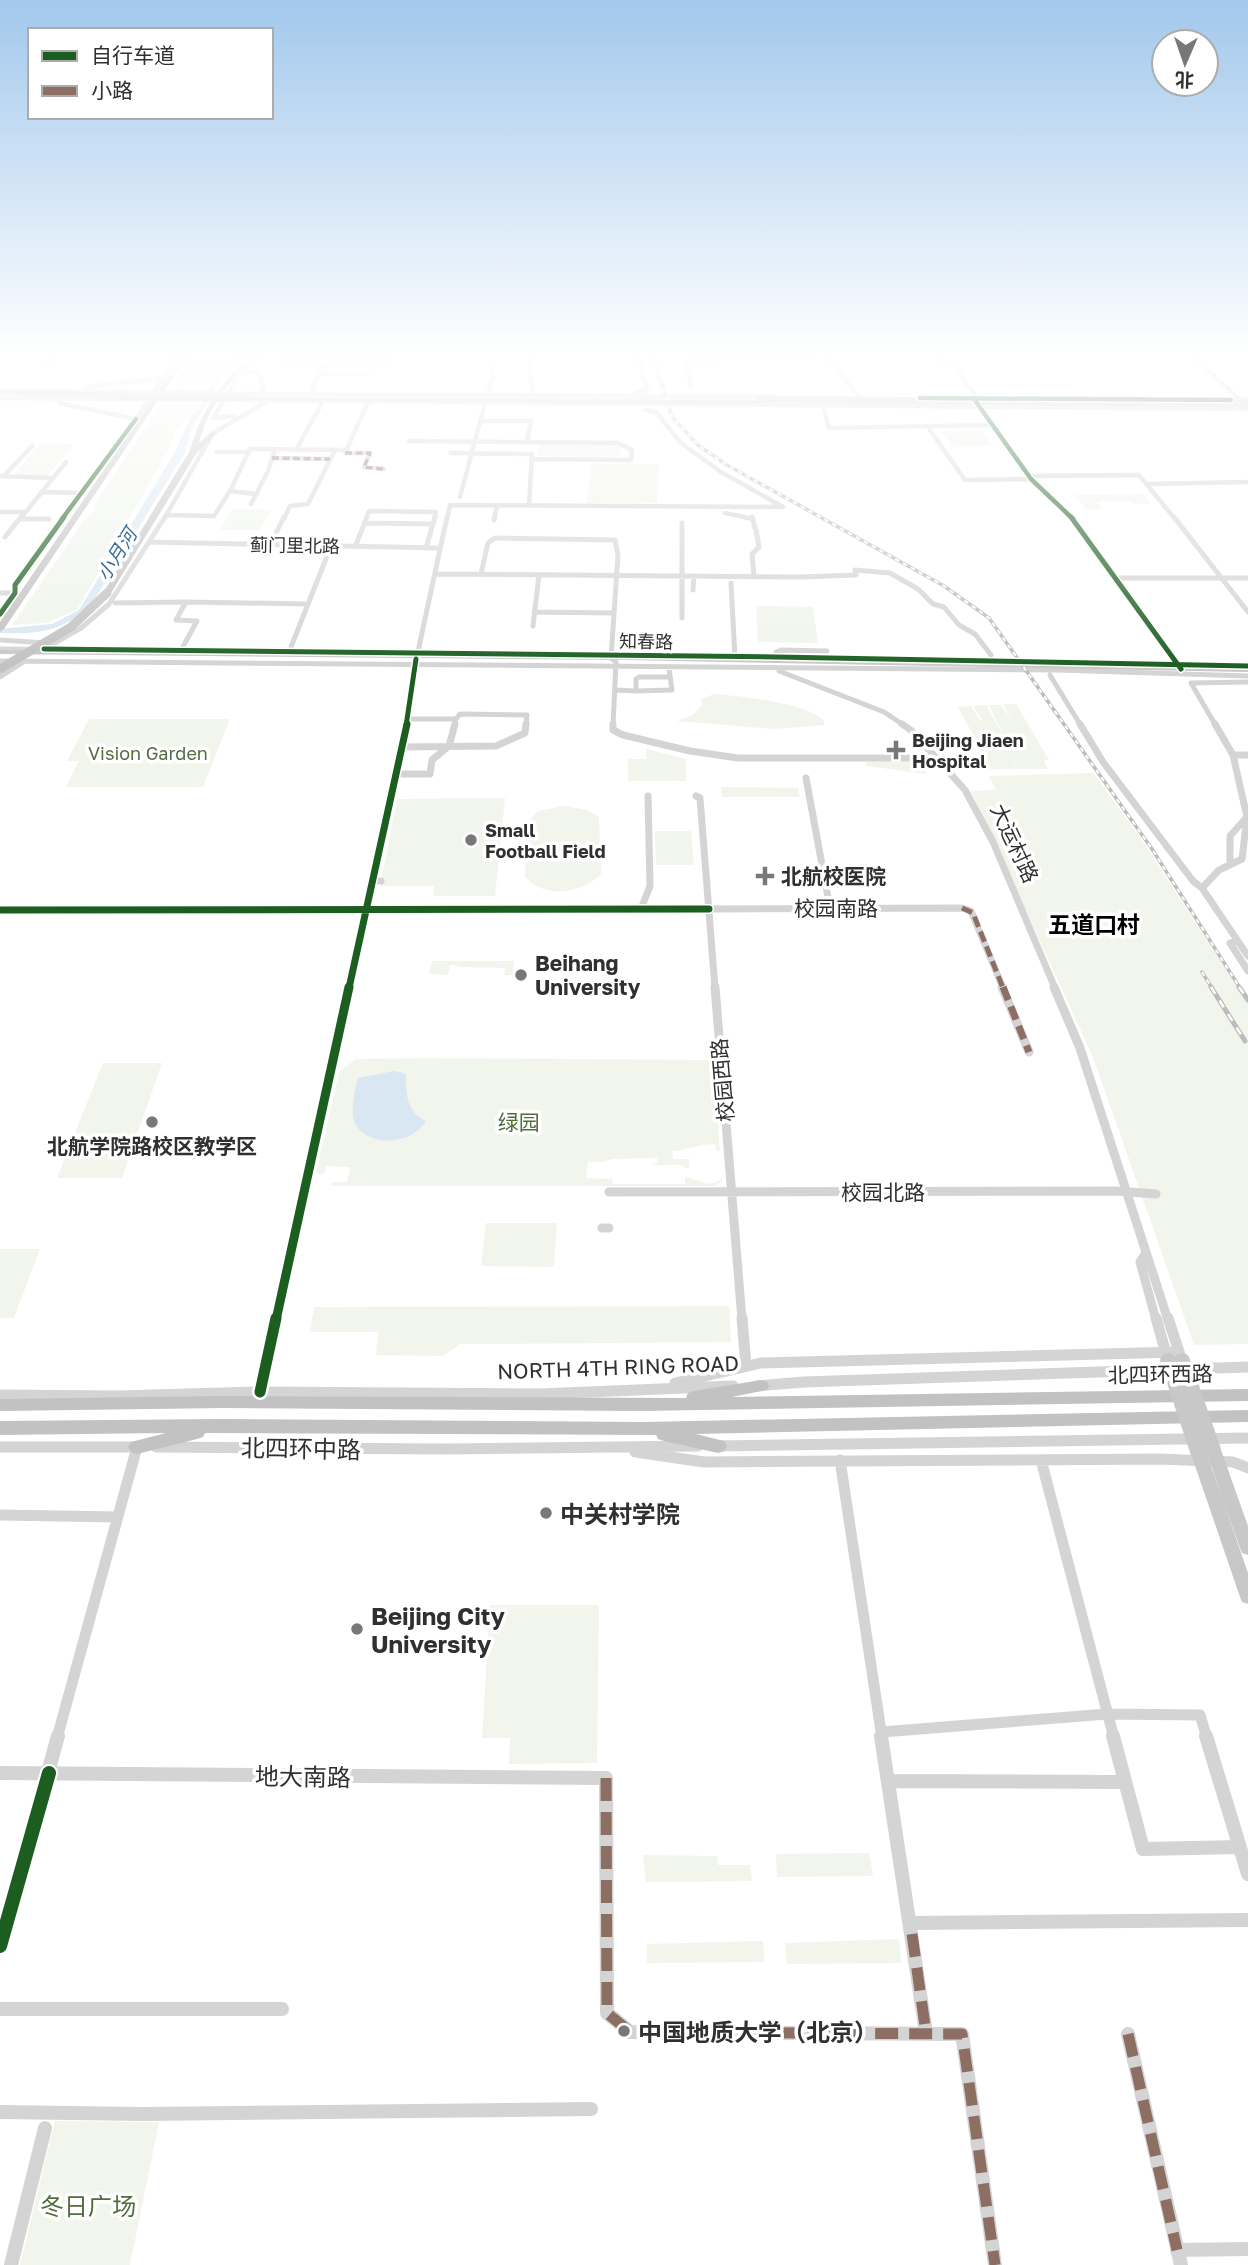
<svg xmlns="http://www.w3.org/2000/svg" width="1248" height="2265" font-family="'Golos Text','Noto Sans SC',sans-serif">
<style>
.green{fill:#f1f5ec}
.water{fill:#d9e7f2}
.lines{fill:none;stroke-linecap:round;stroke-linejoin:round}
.minor-far5{stroke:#d4d4d4;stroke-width:4.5}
.minor-far4{stroke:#d4d4d4;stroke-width:5}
.minor-far3{stroke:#d4d4d4;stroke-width:7}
.minor-far2{stroke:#d4d4d4;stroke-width:9}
.minor-far1{stroke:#d4d4d4;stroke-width:11}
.minor{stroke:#d4d4d4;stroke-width:14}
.major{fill:#c8c8c8;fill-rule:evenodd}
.highway{fill:#c2c2c2;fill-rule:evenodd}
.rail-far1-casing{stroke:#bcbcbc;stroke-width:3.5}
.rail-casing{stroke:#bcbcbc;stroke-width:5}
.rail-far1{stroke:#fff;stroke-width:2;stroke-dasharray:4.5;stroke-linecap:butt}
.rail{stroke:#fff;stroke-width:2.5;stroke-dasharray:8;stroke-linecap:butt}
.minor-bridge{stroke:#d4d4d4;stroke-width:4.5}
.major-bridge{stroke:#c8c8c8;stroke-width:16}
.highway-bridge-far1{stroke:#c2c2c2;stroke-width:7}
.highway-bridge{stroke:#c2c2c2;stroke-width:9}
.quiet-far3{stroke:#8d6e63;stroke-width:3.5;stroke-dasharray:7 3.5;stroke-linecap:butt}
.quiet-far2{stroke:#8d6e63;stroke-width:5;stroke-dasharray:11 5;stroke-linecap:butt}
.quiet-far1{stroke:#8d6e63;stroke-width:7;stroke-dasharray:14 7;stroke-linecap:butt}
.quiet{stroke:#8d6e63;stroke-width:11;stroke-dasharray:23 11;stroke-linecap:butt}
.cycleway-far5-casing{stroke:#fff;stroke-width:7}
.cycleway-far4-casing{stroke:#fff;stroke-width:8}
.cycleway-far3-casing{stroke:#fff;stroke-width:10}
.cycleway-far2-casing{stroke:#fff;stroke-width:13}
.cycleway-far1-casing{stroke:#fff;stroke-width:16}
.cycleway-casing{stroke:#fff;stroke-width:18}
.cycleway-far5{stroke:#1b5e20;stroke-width:4.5}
.cycleway-far4{stroke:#1b5e20;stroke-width:5}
.cycleway-far3{stroke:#1b5e20;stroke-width:7}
.cycleway-far2{stroke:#1b5e20;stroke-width:9}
.cycleway-far1{stroke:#1b5e20;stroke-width:11}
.cycleway{stroke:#1b5e20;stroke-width:14}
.poi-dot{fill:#787878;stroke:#fff;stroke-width:2.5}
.labels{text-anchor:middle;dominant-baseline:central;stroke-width:7;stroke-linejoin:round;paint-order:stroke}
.far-street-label{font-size:18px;fill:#303030;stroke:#fff}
.far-poi-label{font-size:18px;font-weight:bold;fill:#303030;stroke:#fff;text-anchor:start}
.far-park-label{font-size:18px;fill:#506e3b;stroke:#fff}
.far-water-label{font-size:19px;font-style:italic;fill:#3a6d95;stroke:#fff}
.street-label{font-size:21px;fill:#303030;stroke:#fff}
.poi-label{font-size:21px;font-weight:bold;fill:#303030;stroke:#fff;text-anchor:start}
.park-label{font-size:21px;fill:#506e3b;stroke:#fff}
.neighbourhood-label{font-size:23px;font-weight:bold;fill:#000;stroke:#fff}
.near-street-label{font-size:24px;fill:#303030;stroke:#fff}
.near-poi-label{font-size:24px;font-weight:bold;fill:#303030;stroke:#fff;text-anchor:start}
.near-park-label{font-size:24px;fill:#506e3b;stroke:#fff}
</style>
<rect width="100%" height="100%" fill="#fff"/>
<path class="green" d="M194,353h38l-14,14 -22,41 -21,23 -5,16 -93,163 -31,13 -34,2 71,-103 14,-15 -3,-1z
M981,430l12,16 -41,1 -11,-16z
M40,444h34l-26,31h-35z
M539,445l81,1 -1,11 -82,-1z
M592,463l67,1 -2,39h-70z
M1143,494l8,10h-17l-3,-3h-34l5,8 -15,1 -13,-15z
M232,509h1l38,1 -11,20h-40z
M756,606l57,1 5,36 -60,-1z
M714,694c26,2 94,9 110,27v4l-50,4 -97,-8 16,-6 10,-11 -2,-5z
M1003,704h13l33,56 -5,1 4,8h-31l-4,-8 3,8h-30l-3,-6 5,-1 -30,-55 13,-1 9,15 2,-1 -9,-14 13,-1 19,33 -16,-33h12l11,15z
M89,719h141l-27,68h-137l13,-26h-12z
M646,749l40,10v22h-58v-22h18z
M872,761l51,1 3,12 -59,-8 -2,-3z
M1093,773l45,61 110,170v340l-54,1 -101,-288 -122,-266 25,-1 -7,-14z
M721,787l77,1 2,9h-78z
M505,798l-10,98h-62l1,-10h-54l17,-87z
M564,806l23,4 12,7 2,57c-20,20 -56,25 -76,3l2,-54 11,-12z
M655,831h36l3,34h-38z
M432,961h82l-2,14h-8l1,-7 -48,-1v-2h-7l-2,10 -19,-1z
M424,1058l283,2 7,4 6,87h-4l-1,-7c-16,0 -28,6 -43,7l1,8h16v9h-5v-3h-34l8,-2 -1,-5 -44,1 -11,3h-14l-2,16 26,1 1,5h72v-7c14,1 22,14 37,1v3l-7,5h-384l1,-4h15l3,-15 -24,-1 -2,8h-8l23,-102 17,-13z
M103,1063h59l-40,115h-65z
M486,1223h71l-3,44 -73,-1z
M0,1249h40l-26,69h-14z
M729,1306l2,36 -271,2 -17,12 -67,-1 2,-23h-68l4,-25z
M490,1605h109l-2,158 -88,1 1,-26h-28z
M869,1853l4,23 -96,1 -1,-23z
M643,1855l74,1 1,9h32l2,16 -106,1z
M899,1939l2,24 -114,1 -2,-21z
M763,1941l1,21 -117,1v-19z
M55,2121l104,1 -29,143h-110z"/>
<path class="water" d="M235,353h7l-21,21 -4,12 -26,44 -6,22 -94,153c-30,27 -51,29 -91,28v-4l52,-5 27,-14 96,-158 16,-36 10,-11 18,-36z
M394,1071l12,3c0,20 0,37 20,47 -12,22 -55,28 -70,4 -7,-9 -1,-36 2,-47z"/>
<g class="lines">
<path class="minor-far5" d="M289,353l-7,12h106l4,-12
M528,353l5,40
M826,353l33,45
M932,353l25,17 21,29
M288,355h103
M46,364l9,-11
M243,373l13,-2 4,3 3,17 -5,2
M319,373l49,1
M85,387l78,-9
M691,387l-5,-26 140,-7
M312,390l9,-21
M0,391l127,1
M636,393l11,-3 -10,-37
M249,394l522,3
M488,394l5,-17 -1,-11
M0,398l121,1
M246,400l1002,9
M1167,400h81
M1212,400h19
M59,403l77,16
M977,403l54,76 42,40
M823,406l6,22 162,-3
M234,416l-21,2 28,-45 22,-20
M480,421h51l-4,21
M927,426l38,54 66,-1
M409,441l209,2 14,7 -1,10 -100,-1
M296,450l26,-47
M217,452h31
M345,453l23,-51 -3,1
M345,453h25l-6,14 20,2
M451,453l81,1
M272,458l58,1
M0,476l53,2
M4,476l28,-30
M1029,476l110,-1 36,44
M1148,484l100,-2
M230,491l27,3
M42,492l39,1
M460,497l25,-94
M251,504l17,-33 7,-21
M529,506l3,-52
M0,512h25
M725,513l28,6
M166,515l48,1 16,-25 20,-42 97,1
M20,519l46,-57
M62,519l74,-100 44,-66
M164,519l49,-86 53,-31
M284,519l6,-13 18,-2 27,-54
M366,519l3,-8 67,1 -2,7
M447,519l3,-14 333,2 -62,-35 -40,-29 -25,-31 -11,-2
M494,519l3,-13"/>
<path class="minor-far4" d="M752,517l3,11
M1071,517l108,149
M1174,517l74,95
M20,519h29
M494,520l1,-3
M364,523l69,1
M682,523v95
M5,537l16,-20
M149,542l291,6
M270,545l14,-28
M355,547l12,-30
M426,548l9,-31
M436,574l364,3 56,-2 -1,-5 35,3 28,16 15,15 11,3 15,18 16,9 16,21
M481,574l7,-31 7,-5 120,2 3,15 -7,103 5,4 -3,64
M754,576l-2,-22 7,-7 -3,-17
M1115,578h133
M731,583l4,75
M693,590l1,-14
M0,593h15
M186,602l122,2
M115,603l71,-1 -10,18 21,1 -17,31
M534,612l80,1
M0,614l15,-21v-8l49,-68
M533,626l6,-51
M0,640l47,3
M291,647l40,-101
M46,648l35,-20 28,-24 56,-87
M0,649l639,7
M417,656l30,-139
M663,657l585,9
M776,658v-6l5,-2 46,1
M0,661l1057,9 191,6
M669,668l3,22 -36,1v-12l3,-2h30
M779,671l105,41 21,14
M1050,675l31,51
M0,677l25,-16
M615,690l21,1
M408,719h48l-2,7
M456,719l4,-5 67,1 -1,11
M1216,726l-25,-43 57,-1"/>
<path class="minor-far3" d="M613,724v6l10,5 67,16 48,7h197
M902,724l10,7 53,59 28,52 62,146
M1080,724l23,38 90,119 9,7 46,68
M400,747l96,-1 29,-13 1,-9
M1233,755h15
M394,774h36l2,-14 17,-14 6,-22
M806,778l24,130
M696,796l4,2 15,190
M1230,864v-28l16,-18
M371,881h10
M1202,888l17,-18 23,-11 5,-42 -14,-62 -18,-31
M641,909l9,-23 -2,-90
M709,909l253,-1 9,3 32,77
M1237,941l-7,2 18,28"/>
<path class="minor-far2" d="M715,987l27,333
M1002,987l27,65
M1054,987l26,61 88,272
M609,1192l508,-1 39,3
M602,1228h7
M1146,1253l-6,9 16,58"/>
<path class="minor-far1" d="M742,1318l4,48
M1156,1318l11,39
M1168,1318l14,43
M675,1383l86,-20 418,-11
M757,1386l47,-4 444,-15
M0,1395l118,1 142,-4 280,2 193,-8
M716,1446l532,-8
M0,1447h138
M156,1447l290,2 252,-3
M635,1452l69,10 455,-3 74,3 15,6
M840,1460l42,278
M1041,1460l73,278
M0,1515l118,2
M882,1732l225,-18 93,1 7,23
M57,1738l80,-291"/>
<path class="minor" d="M881,1736l45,297
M1113,1736l30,113 97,-2
M1206,1736l42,138
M0,1773l606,5 1,235 23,19 332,2 33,231
M889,1781l236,1
M910,1923l338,-3
M0,1946l58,-210
M0,2009h282
M1128,2034l53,231
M0,2112l142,2 449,-5
M1177,2250l71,-1
M11,2265l34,-137"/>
<path class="major" d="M1187,353h6l55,52v5z
M0,650l624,6 624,12v4l-624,-12 -624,-6z
M1213,1444l5,2 3,4 27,76v29l-6,-2 -2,-5 -35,-98 3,-4z
M1198,1445l5,2 3,4 42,122v31l-6,-2 -2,-5 -50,-146 3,-4z"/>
<path class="highway" d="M184,353h6l-186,276 -4,3v-10z
M251,353h7c-26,27 -50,53 -59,90l12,-11 6,1 -21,21 -85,139 -7,2 -1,-2 86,-141 10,-28 14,-26 19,-25z
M0,391l125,2 3,2 -3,2 -125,-2z
M244,397l517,3 3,2 -3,2 -515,-4z
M761,1380l6,2 2,4 -2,4 -35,7 516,-8v12l-606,10 -418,-3 -224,3v-12l224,-3 462,2 2,-5 6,-2z
M1248,1410v12l-552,12 28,7 3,5 -3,5 -6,2 -54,-12 -6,-2 -2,-4 -451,-2 -2,4 -6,2 -60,15 -6,-2 -3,-5 3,-5 35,-9 -166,2v-14l222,-2 421,3z"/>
<g class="rail-far1-casing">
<path id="rail-far1" d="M652,353l20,64 26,28 29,20 217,121 45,32 163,231 88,139
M1202,972l10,16"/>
</g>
<g class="rail-casing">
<path id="rail" d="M1211,987l34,54
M1239,987l9,13"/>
</g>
<use href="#rail-far1" class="rail-far1"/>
<use href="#rail" class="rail"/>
<path class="minor-bridge" d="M127,392l122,2"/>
<path class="major-bridge" d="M1168,1361l30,90
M1182,1361l31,89"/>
<path class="highway-bridge-far1" d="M123,397l123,1
M761,399l487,5"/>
<path class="highway-bridge" d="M0,669l71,-42 36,-34"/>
<path class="quiet-far3" d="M345,453h25l-6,14 20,2
M272,458l58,1"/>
<path class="quiet-far2" d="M962,908l11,5 30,75"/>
<path class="quiet-far1" d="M1003,987l26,65"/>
<path class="quiet" d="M606,1778l1,235 23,19 332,2 33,231
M912,1934l14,99
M1128,2034l49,216"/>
<g class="cycleway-far5-casing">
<path id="cycleway-far5" d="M920,398l311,2
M974,399l57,80 42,40
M62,519l74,-100"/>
</g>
<g class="cycleway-far4-casing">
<path id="cycleway-far4" d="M1071,517l110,152
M0,614l15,-21v-8l49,-68
M44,649l732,8 472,9
M406,726l10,-67"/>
</g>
<g class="cycleway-far3-casing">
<path id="cycleway-far3" d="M0,910l709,-1
M349,988l58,-264"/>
</g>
<g class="cycleway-far2-casing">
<path id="cycleway-far2" d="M276,1320l73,-333"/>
</g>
<g class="cycleway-far1-casing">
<path id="cycleway-far1" d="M260,1392l16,-74"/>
</g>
<g class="cycleway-casing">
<path id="cycleway" d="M0,1946l49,-173"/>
</g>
<use href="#cycleway-far5" class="cycleway-far5"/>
<use href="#cycleway-far4" class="cycleway-far4"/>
<use href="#cycleway-far3" class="cycleway-far3"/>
<use href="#cycleway-far2" class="cycleway-far2"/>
<use href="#cycleway-far1" class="cycleway-far1"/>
<use href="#cycleway" class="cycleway"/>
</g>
<linearGradient id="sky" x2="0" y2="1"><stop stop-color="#a2c8ec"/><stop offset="0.53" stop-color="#fff"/><stop offset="1" stop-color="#fff" stop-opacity="0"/></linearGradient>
<rect width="1248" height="670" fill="url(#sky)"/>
<g class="poi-dot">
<path d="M892.5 739.5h7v7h7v7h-7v7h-7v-7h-7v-7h7z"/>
<circle cx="471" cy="840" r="7"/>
<path d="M761.5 865.5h7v7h7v7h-7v7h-7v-7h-7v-7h7z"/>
<circle cx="521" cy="975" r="7"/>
<circle cx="152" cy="1122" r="7"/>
<circle cx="546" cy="1513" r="7"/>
<circle cx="357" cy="1629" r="7"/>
<circle cx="624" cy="2031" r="7"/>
</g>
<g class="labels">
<g class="far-street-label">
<text transform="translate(295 545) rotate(1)">蓟门里北路</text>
<text transform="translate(646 641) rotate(1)">知春路</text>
</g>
<g class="far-poi-label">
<text x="912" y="740">Beijing Jiaen<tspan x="912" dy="21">Hospital</tspan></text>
<text x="485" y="830">Small<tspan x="485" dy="21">Football Field</tspan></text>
</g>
<g class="far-park-label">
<text x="148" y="753">Vision Garden</text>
</g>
<g class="far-water-label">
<text transform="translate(116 554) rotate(-58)">小月河</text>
</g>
<g class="street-label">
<text transform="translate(1015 843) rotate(65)">大运村路</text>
<text x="836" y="908">校园南路</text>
<text transform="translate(722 1080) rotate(-95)">校园西路</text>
<text x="883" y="1192">校园北路</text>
<text transform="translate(618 1367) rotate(-2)">NORTH 4TH RING ROAD</text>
<text transform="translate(1160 1374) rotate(-1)">北四环西路</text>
</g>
<g class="poi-label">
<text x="781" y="876">北航校医院</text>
<text x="535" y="963">Beihang<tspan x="535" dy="24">University</tspan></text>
<text x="152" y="1146" text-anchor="middle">北航学院路校区教学区</text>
</g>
<g class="park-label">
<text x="519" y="1122">绿园</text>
</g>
<g class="neighbourhood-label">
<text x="1094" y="924">五道口村</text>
</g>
<g class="near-street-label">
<text transform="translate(301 1448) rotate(1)">北四环中路</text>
<text transform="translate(303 1776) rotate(1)">地大南路</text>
</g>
<g class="near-poi-label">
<text x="560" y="1513">中关村学院</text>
<text x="371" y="1615">Beijing City<tspan x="371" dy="28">University</tspan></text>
<text x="638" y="2031">中国地质大学（北京）</text>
</g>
<g class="near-park-label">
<text x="88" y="2205">冬日广场</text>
</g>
</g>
<rect x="28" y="28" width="245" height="91" fill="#ffffff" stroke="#acacac" stroke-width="2"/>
<rect x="42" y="51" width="35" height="10" fill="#1b5e20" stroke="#acacac" stroke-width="2"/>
<text x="91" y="63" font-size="21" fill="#303030">自行车道</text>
<rect x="42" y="86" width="35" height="10" fill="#8d6e63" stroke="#acacac" stroke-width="2"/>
<text x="91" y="98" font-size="21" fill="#303030">小路</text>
<g transform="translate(1185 63) rotate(182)"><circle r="33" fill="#ffffff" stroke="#acacac" stroke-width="2"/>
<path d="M0-5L12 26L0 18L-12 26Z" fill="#787878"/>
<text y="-10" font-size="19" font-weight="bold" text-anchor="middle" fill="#303030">北</text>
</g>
</svg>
